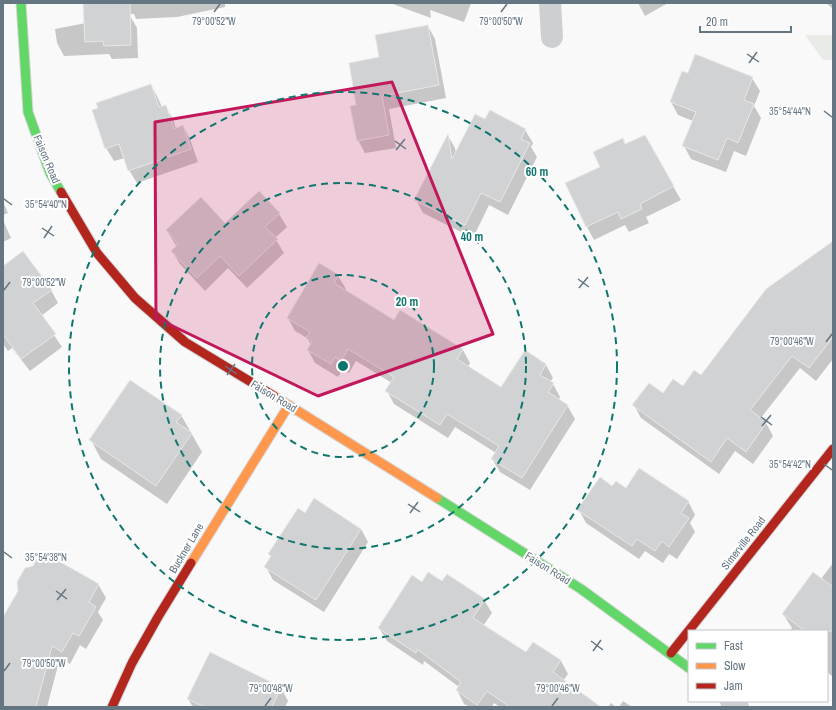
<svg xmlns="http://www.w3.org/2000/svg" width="836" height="710" font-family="'Archivo Narrow',sans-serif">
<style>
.green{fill:#e8ebe6}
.shadow{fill:#0003}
.building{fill:#d0d2d3;stroke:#e8e8e8}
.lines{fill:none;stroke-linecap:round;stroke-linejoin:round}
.fast-casing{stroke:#d5d6d7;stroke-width:11}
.slow-casing{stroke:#d5d6d7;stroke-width:11}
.jam-casing{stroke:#d5d6d7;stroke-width:11}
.street{stroke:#cecfd0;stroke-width:22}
.fast{stroke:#63d668;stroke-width:9}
.slow{stroke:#ff974d;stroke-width:9}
.jam{stroke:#b3261e;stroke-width:9}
.marked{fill:#c2185b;fill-opacity:0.2;stroke:#c2185b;stroke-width:3;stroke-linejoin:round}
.ticks{fill:none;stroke:#657683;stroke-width:1.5}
.ring{fill:none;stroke:#0f766e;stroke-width:2;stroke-dasharray:7 5}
.labels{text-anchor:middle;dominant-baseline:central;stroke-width:4;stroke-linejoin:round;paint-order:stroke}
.street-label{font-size:11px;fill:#657683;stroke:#fff}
.ticks-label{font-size:10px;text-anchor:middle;fill:#657683;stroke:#fff;stroke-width:4;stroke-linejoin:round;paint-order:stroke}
.centre{fill:#0f766e;stroke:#fff;stroke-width:2}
.ring-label{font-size:12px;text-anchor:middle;font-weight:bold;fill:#0f766e;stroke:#fff;stroke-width:4;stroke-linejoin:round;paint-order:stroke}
</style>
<rect width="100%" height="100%" fill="#f9f9f9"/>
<path class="green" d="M805,35h28v25h-10z"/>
<path class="shadow" d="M104,3h121v4l-48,10 -41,2 -2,-5h-5l8,14 1,30 -26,1 -3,-5 -45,2 -7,-13 -2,-14 72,-14z
M390,3h81l-7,19 -34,-12 1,8z
M638,3h30l-23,13z
M826,3h7v6z
M428,26l7,13 11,59 -57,11 7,39 -31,5 -7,-13 -1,-34z
M688,74l64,4 8,13 -6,15 7,12 -15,38 -12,-5 -8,21 -35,-13 -7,-13 9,-25 -15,-6 -7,-13z
M151,85l7,13 4,9 3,-1 8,13 3,10 7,-3 7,13 8,23 -61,21 -8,-13 -4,-12 -11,3 -8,-13z
M486,120l39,10 8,13 -2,4 6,10 -29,58 -19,-10 -16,33 -50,-25 -7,-13 32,-64 7,12 1,6z
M644,136l37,64 -35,17 3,6 -20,9 -4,-7 -31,15 -7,-13 -20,-43 34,-16 25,-23z
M3,202l5,11 -5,2z
M279,214l8,13 -12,11 9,15 -37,35 -19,-20 -23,23 -25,-27 -8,-13 5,-4 -10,-16 58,-7z
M3,220l8,18 -8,4z
M833,242v117l-17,22 -16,-13 -40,51 6,4 7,13 -20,28 -18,-13 -16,23 -78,-56 -7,-13 50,-18 17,-10z
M3,267l48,23 7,13 -17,13 21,31 -32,24 -18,-23 -4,3 -5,-7z
M338,276l8,13 -1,2 50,30 6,-9 62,38 7,13 -2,4 34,22 44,-24 7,13 -3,4 3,2 7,13 -1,3 8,5 8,14 -45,71 -30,-18 -8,-13 4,-6 -41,-26 -7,11 -54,-34 -7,-13 5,-8 -36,-22 -7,12 -6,-4 -5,8 -23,-14 -7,-13 3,-5 -4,-7 -12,-7 -7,-13z
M181,415l21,37 -35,52 -66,-45 -10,-19z
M613,487l75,14 7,14 -5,8 5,9 -18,27 -8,-5 -6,9 -18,-12 -6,8 -53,-36 -7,-13z
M305,514l56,15 7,13 -44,70 -51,-32 -7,-13 6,-9 -2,-4z
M833,563v114l-6,-5v-41h-37l2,-3 -9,-14 38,-35z
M422,583h21l41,17 8,13 -9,13 44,28 7,-11 27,18 7,13 -5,7 37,26h-100l-6,-4 -2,4h-22l-6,-3 -7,-14 2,-3 -35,-26 -1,4 -36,-24 -8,-13z
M98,584l8,14 -8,14 5,8 -17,29 -6,-4 -10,19 -10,-6 -13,49h-44v-88z
M281,687l7,14 -3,6h-92l-5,-8z
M623,701l9,6h-13z
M611,703l5,4h-8z"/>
<path class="building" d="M83,3h47l1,42 -27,1 -1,-5 -18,1z
M428,25l11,60 -57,11 7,39 -32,6 -7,-35 6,-1 -7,-42 30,-6 -4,-22z
M695,54l58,23 -9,23 10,4 -16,39 -11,-5 -9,22 -36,-14 14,-34 -26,-10 12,-31 6,2z
M151,84l8,23 7,-2 8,24 9,-4 8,24 -63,22 -9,-27 -14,5 -13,-39 6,-2 -2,-5z
M490,110l36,19 -5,10 9,4 -30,59 -19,-9 -16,32 -51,-25 34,-66 4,25 23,-45 10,5z
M645,135l29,51 -34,18 2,5 -21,10 -3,-7 -32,15 -21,-44 35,-16 -7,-15 30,-14 2,6z
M259,191l21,22 -15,14 13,12 -39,37 -19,-20 -23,22 -26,-27 7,-7 -12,-14 35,-33 24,26z
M833,241v96l-24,31 -17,-12 -42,54 17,12 -21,30 -19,-14 -16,24 -79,-57 17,-22 14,10 10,-14 10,7 11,-16 7,5 65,-86z
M23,251l29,39 -19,13 23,31 -35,25 -18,-25v-68z
M319,263l20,12 -5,8 60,37 6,-10 63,39 -6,10 44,28 24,-37 21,14 -6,11 14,8 -6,9 20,13 -46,73 -31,-19 8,-13 -52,-32 -7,11 -55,-34 9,-14 -46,-28 -7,12 -6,-4 -4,7 -24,-14 5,-8 -6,-4 4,-6 -23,-14z
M130,380l52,35 -6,7 16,11 -36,53 -67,-46z
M639,468l50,33 -8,12 8,5 -20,29 -7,-6 -7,10 -18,-12 -5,7 -55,-36 23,-33 12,9 4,-5 10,7z
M314,498l47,31 -45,71 -52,-33 7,-11 -3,-2 30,-46 7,5z
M41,551l58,33 -10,18 7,5 -17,29 -6,-3 -11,19 -10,-6 -16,61h-33v-90l15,-26 -1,-9 8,-14 8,-2z
M428,572l14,9 5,-7 38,25 -12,19 53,34 7,-10 28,18 -8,12 48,35h-91l-23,-16 -10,14 -21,-15 5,-8 -44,-33 -1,4 -38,-25 34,-53 10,7z
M813,572l20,15v44h-28l-23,-17z
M210,652l71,35 -9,20h-67l-18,-8z"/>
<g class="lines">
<g class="fast-casing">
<path id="fast" d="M21,3l7,109 22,61 11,19
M437,498l144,91 108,79"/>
</g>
<g class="slow-casing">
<path id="slow" d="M274,396l163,102
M191,563l98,-158"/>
</g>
<g class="jam-casing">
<path id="jam" d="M61,192l36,61 38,45 50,44 89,54
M671,653l162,-204
M112,707l20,-44 26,-46 33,-54"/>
</g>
<path class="street" d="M550,3l2,34
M731,701l7,6"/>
<use href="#fast" class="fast"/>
<use href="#slow" class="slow"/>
<use href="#jam" class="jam"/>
</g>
<path class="marked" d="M392,82l101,252 -175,62 -162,-78 -1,-196z"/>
<path class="ticks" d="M214,12l6,-8M501,12l6,-8M747,54l12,8M749,63l8,-11M824,111l8,6M395,141l11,8M396,150l9,-11M4,199l8,6M42,228l12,8M44,238l8,-12M578,279l11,8M579,288l9,-11M4,290l6,-8M826,342l6,-8M225,366l12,8M227,375l8,-11M761,417l11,8M762,426l9,-11M824,464l8,6M408,504l12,8M410,513l8,-11M4,552l8,6M56,591l11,8M57,600l9,-11M591,641l12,9M593,651l8,-11M4,671l6,-8M265,706l6,-8M552,706l6,-8"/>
<g class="ring">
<circle cx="343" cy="366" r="91"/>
<circle cx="343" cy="366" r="183"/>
<circle cx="343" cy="366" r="274"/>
</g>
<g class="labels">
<g class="street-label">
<text transform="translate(47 159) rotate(67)">Faison Road</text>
<text transform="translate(274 396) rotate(31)">Faison Road</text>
<text transform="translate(743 543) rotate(-52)">Simerville Road</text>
<text transform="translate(186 548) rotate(-59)">Buckner Lane</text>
<text transform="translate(548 568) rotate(32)">Faison Road</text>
</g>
</g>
<g class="ticks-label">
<text x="214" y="25">79°00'52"W</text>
<text x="501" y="25">79°00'50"W</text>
<text x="790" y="115">35°54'44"N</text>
<text x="46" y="208">35°54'40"N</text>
<text x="44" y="286">79°00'52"W</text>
<text x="792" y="345">79°00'46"W</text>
<text x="790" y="468">35°54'42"N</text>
<text x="46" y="561">35°54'38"N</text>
<text x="44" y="667">79°00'50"W</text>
<text x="271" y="692">79°00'48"W</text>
<text x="558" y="692">79°00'46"W</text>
</g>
<circle cx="343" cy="366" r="6" class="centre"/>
<g class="ring-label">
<text x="537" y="176">60 m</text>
<text x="472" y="241">40 m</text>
<text x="407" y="306">20 m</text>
</g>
<rect width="836" height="710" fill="none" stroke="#657683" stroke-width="8"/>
<rect x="688" y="630" width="140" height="72" fill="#ffffff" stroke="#c1c8cd"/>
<rect x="696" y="643" width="20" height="6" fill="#63d668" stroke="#c1c8cd"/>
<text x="724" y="650" font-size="12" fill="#657683">Fast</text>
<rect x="696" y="663" width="20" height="6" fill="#ff974d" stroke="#c1c8cd"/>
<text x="724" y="670" font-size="12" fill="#657683">Slow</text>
<rect x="696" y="683" width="20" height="6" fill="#b3261e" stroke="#c1c8cd"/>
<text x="724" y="690" font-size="12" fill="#657683">Jam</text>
<path d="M700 26v6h91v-6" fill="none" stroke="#657683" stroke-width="2"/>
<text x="706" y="26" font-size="12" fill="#657683" stroke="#ffffff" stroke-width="3" paint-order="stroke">20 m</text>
</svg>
